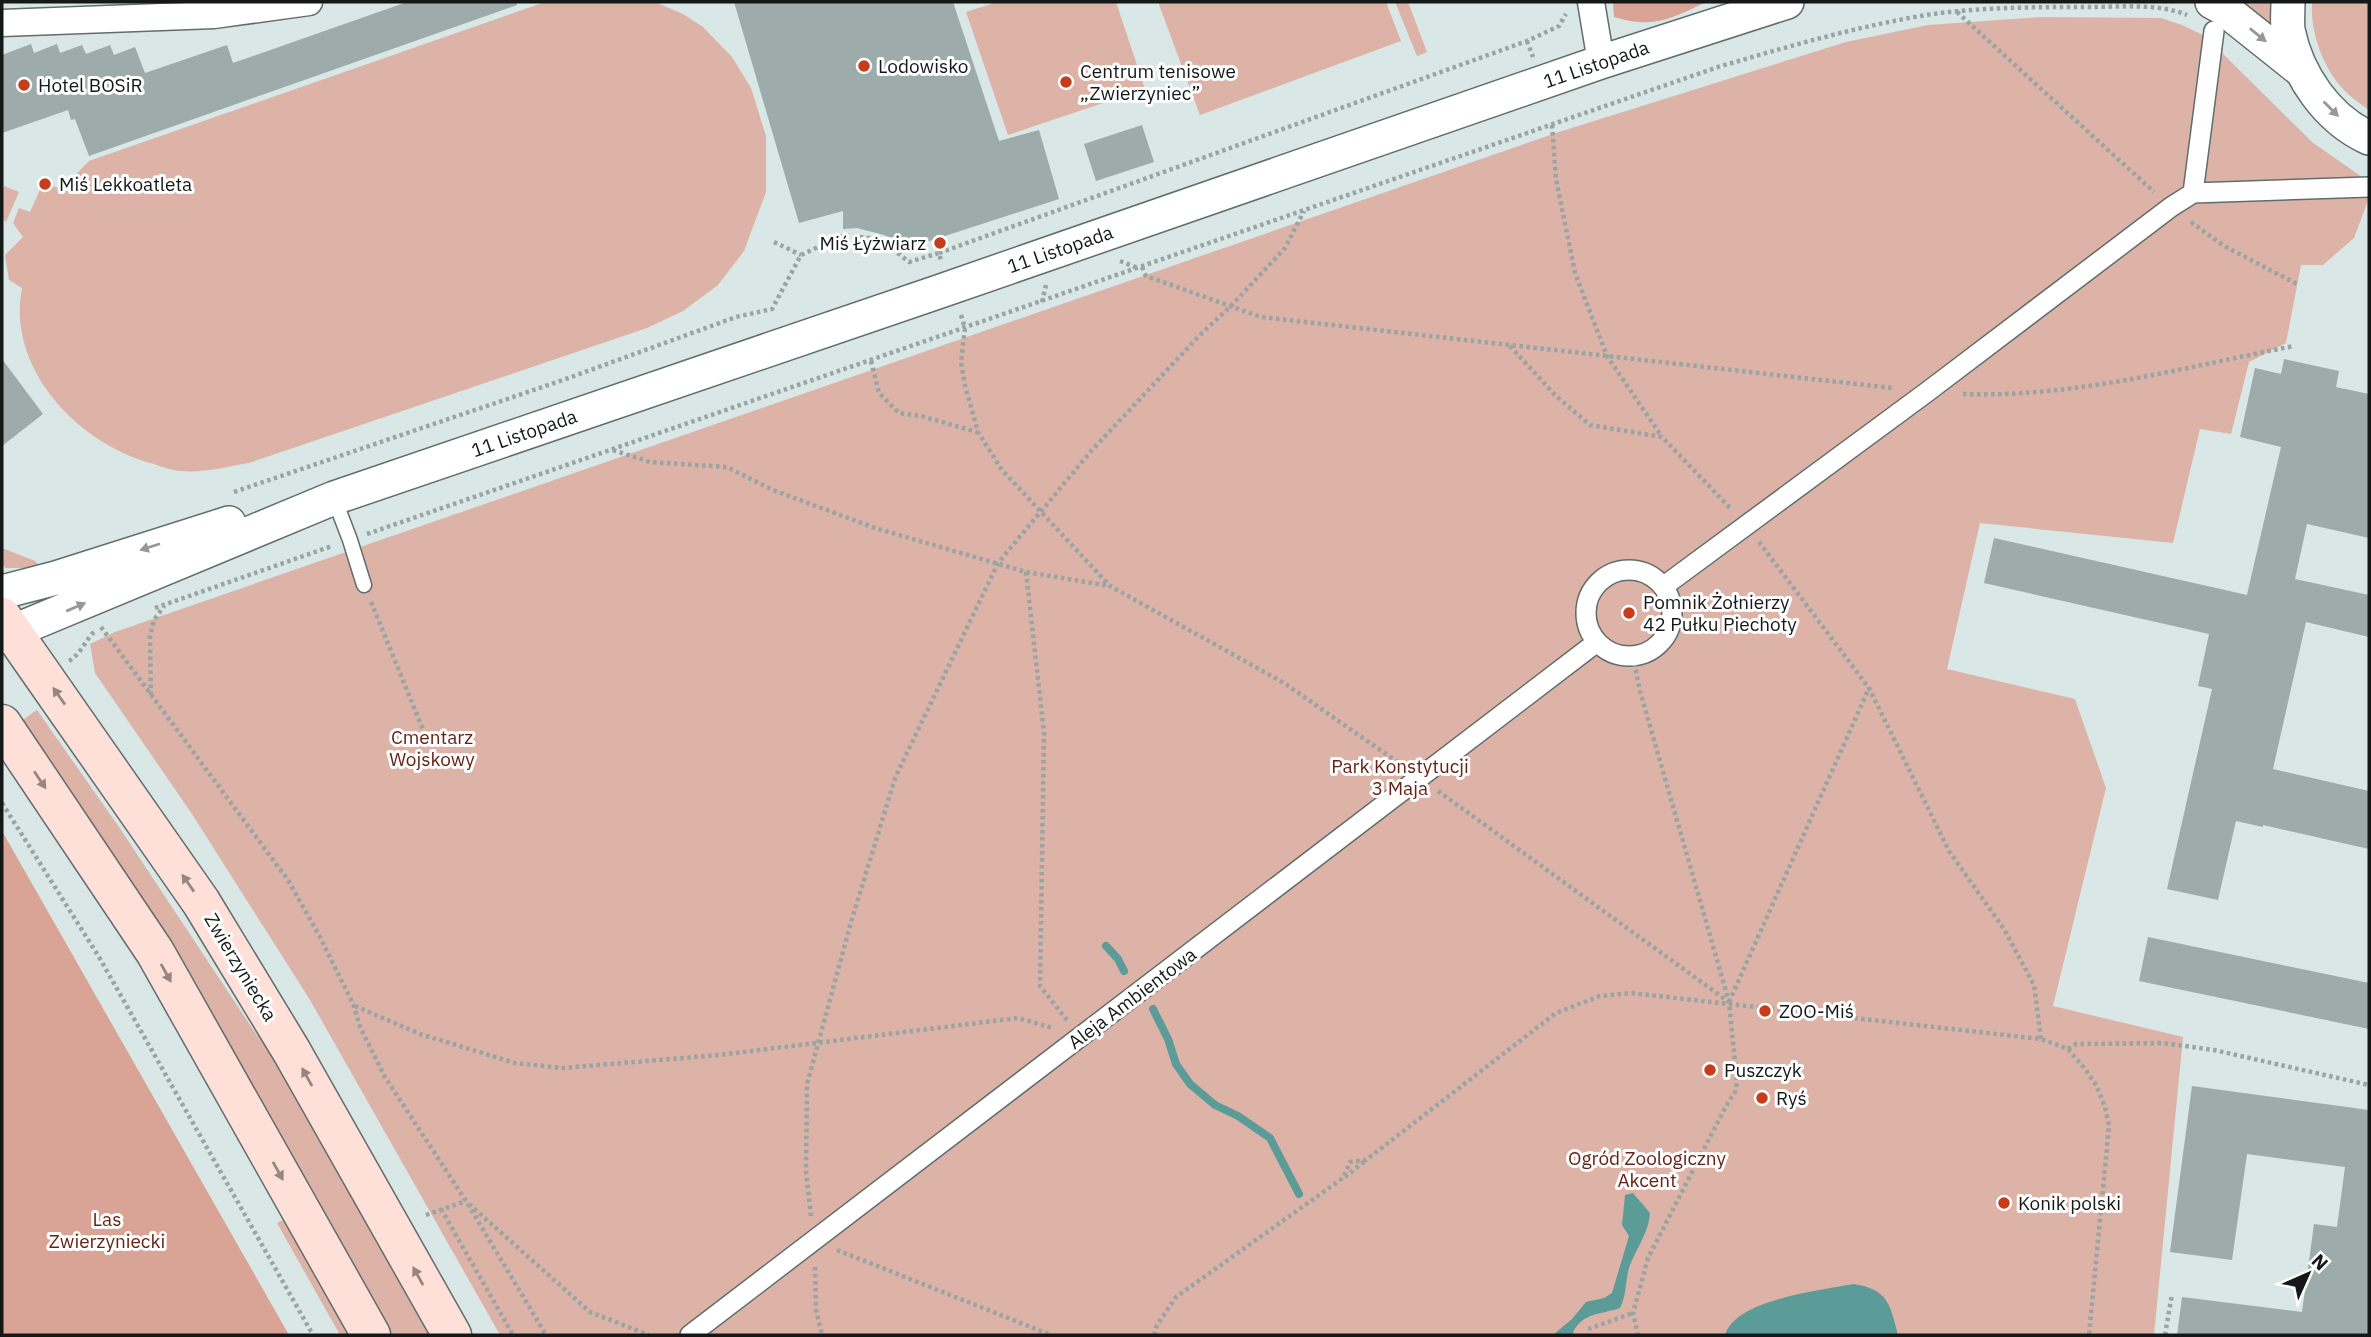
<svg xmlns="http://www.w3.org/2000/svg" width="2371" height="1337" font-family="'IBM Plex Sans',sans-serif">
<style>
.green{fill:#ddb3a8}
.forest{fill:#d9a496}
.water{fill:#5b9b98}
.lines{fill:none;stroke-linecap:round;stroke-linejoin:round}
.stream{stroke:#5b9b98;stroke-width:8}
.building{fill:#9dabaa}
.service-casing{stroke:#616d6c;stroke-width:17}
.pedestrian-casing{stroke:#616d6c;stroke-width:22}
.minor-casing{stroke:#616d6c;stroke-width:29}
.tertiary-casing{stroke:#616d6c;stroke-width:36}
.secondary-casing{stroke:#616d6c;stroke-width:41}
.path{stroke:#99a4a3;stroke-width:4.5;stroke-dasharray:3.5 3.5;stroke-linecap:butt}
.service{stroke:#fff;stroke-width:14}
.pedestrian{stroke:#fff;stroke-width:19}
.minor{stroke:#fff;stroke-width:26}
.tertiary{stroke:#fff;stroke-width:33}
.secondary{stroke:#fee0d8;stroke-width:38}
.oneway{fill:#959897}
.oneway2{fill:#958682}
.poi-dot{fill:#c73d1b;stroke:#fff;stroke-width:2.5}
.labels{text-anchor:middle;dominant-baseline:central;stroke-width:6;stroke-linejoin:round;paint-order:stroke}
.street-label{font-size:19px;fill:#141918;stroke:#fff}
.poi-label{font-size:19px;fill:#141918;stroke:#fff;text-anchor:start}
.park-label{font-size:19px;fill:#642415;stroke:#fff}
</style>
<rect width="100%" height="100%" fill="#d9e7e6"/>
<path class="green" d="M545,2h110l28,12 20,13 29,30 19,31 15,48v56l-22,59 -26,34 -35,26 -36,17 -398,135c-23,4 -46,10 -69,8 -9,-1 -18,-4 -26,-7 -74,-19 -148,-94 -132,-176l-13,-8 -4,-25 18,-18 -10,-14 6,-15 11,4 13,-29 19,6 27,-28z
M997,2h119l29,87 -137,46 -42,-123z
M1158,2h228l15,39 -201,74z
M1395,2h13l19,50 -10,4z
M2241,2h30l-1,21z
M2312,2h57v108c-8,-6 -19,-13 -26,-21 -20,-22 -33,-57 -31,-87z
M2041,17l120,1 21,7 23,11 107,106 57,40v16l-15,40 -31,27h-22l-15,78 -37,19 -18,72 -31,-5 -27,114 -193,-20 -33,146 128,30 31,89 -53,218 130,31 -29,298h-1654l-190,-335 -118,-186 -97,-141 -5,-29 25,-12 1444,-500 287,-90 82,-17z
M4,186l15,6 -13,30 -4,-4v-25z
M2,548l33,13 7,7h-36l-4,-3z
M37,710l82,117 133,201 38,53 145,254h-44l-148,-260 -222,-354z
M287,1218l67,117h-14l-63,-112z"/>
<path class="forest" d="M1613,2h93c-35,17 -53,27 -92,15z
M2,831l287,504h-287z"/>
<path class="water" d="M1633,1193l17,20c-1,19 -13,34 -20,52 -5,14 -3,30 -10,43 -21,7 -36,4 -47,24l1,3h-21l19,-16 14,-17 18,-4 8,-5 17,-57 -7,-11 3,-30z
M1853,1284c35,5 37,20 45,51h-173c11,-36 94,-44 128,-51z"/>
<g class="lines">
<path class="stream" d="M1106,946l12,13 6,12
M1153,1009l15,30 8,25 14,20 25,21 23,11 32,22 29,56"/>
</g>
<path class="building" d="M407,2h109l1,3 -428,151 -14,-37 -4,1 -3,-10 -66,23v-78l29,-11 3,9 23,-9 3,9 22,-8 4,9 24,-9 4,10 21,-8 10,26 82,-28 6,18z
M734,2h219l46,139 40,-11 20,69 -157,51 -2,-8 -16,-7 -27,-7 -14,1v-18l-44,12z
M1142,125l12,37 -58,19 -12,-37z
M2,359l41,55 -41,32z
M2284,359l55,12 -3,16 33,7v144l-62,-14 -12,55 74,16v42l-63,-15 -33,147 96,22v58l-106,-24v2l-27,-6 -18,79 -51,-11 45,-200 -14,-3 11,-52 -225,-51 10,-45 253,57 34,-148 -41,-10 15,-69 26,6z
M2148,937l221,46v46l-230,-48z
M2192,1086l177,24v225h-192l5,-38 120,15 12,-88 23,3 8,-60 -98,-13 -15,106 -62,-8z"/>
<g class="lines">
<g class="service-casing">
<path id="service" d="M334,498l16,42 14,45"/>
</g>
<g class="pedestrian-casing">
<path id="pedestrian" d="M2193,193l21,-162
M1586 613a43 43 0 1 1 86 0a43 43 0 1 1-86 0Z
M1664,586l263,-194 244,-185 22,-14 176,-6
M690,1335l907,-693"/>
</g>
<g class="minor-casing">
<path id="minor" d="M1591,2l10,60
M2,23l212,-8 95,-13"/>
</g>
<g class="tertiary-casing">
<path id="tertiary" d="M2212,2l11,6 79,63
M2288,2c0,9 -1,19 0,28 9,45 39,89 81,108
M2,592l54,-14 173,-55
M2,636l332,-138 601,-205 666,-231 186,-60"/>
</g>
<g class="secondary-casing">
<path id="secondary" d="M2,617l199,285 91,150 160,283
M2,724l153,228 216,383"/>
</g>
<path class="path" d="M1957,12l197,180
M1527,41l6,16
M1552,125l4,54 19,94 32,83 55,81
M2191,222l33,24 75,39
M774,242l27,13
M939,253l588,-212 32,-15 7,-12
M1120,261l18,7
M1142,267l4,9 115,41 631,71
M1042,302l4,-17
M961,315l4,13 -4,34 4,23 13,47 24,38 108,116 174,97 118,82
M1510,346l46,50 34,29 72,12 69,72
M871,361l8,32 20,20 22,3 56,16
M1963,394c112,4 222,-27 331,-48
M613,450l37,12 77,5 46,23 102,38 151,44 84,14
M234,492l329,-112 173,-63 36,-8 29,-54 43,-20 25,3 20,8 20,16 30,-9 2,8
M367,534l1351,-467c68,-20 137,-40 208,-52 54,-8 110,-8 165,-8 30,0 67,-4 96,8
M1759,542l110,146 80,163 55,78 30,56 7,54
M1026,572l18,161 -4,253 27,34
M371,602l53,130
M155,608l177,-62
M101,627l187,253 32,57 34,69 6,21 25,50 81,124 80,134
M1633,656l7,35 89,311 8,80 -2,10 -9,14 -78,152 -15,55 5,22
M69,661c13,-8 16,-21 26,-30
M151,695l-1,-59 4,-16 10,-14
M1438,791l291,211
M2,803l97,154 214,378
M1729,1002l140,-314
M355,1006l65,28 95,29 47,5 157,-13 299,-37 35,10
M2068,1049l8,-5 87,-1 51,7 155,35
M1345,1177l20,-16
M469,1204l121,108 59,23
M441,1209l72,126
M426,1215l40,-14
M811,1216l-5,-45 1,-87 45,-165 43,-141 103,-215 94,-113 107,-114 32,-30 54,-58 19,-37
M837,1250l214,85
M815,1267l1,43 6,25
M1588,1329l45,-16
M1154,1335l3,-10 19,-28 167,-119 7,-16 16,-2 190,-147 44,-17 31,-3 410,46 27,10 17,20 11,16 9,22 4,19 -20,209
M2165,1335l7,-41"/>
<use href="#service" class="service"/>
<use href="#pedestrian" class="pedestrian"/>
<use href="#minor" class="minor"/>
<use href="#tertiary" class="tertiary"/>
<use href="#secondary" class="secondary"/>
</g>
<defs><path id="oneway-solid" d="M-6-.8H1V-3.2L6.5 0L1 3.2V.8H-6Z" transform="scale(1.75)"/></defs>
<g class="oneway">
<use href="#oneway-solid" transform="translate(2258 35) rotate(39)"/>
<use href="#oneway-solid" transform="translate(2331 109) rotate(45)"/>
<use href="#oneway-solid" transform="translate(150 547) rotate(162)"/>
<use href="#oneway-solid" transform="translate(76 607) rotate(-23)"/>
</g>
<g class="oneway2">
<use href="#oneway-solid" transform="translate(59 696) rotate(-125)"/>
<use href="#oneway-solid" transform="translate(40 780) rotate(56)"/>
<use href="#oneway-solid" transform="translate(188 883) rotate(-125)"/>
<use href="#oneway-solid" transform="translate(166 973) rotate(61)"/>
<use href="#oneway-solid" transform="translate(307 1077) rotate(-119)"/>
<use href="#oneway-solid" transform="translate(278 1171) rotate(61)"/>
<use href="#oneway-solid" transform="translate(418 1276) rotate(-119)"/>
</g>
<g class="poi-dot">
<circle cx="864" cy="66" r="7"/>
<circle cx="1066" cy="82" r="7"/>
<circle cx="24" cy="85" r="7"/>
<circle cx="45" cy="184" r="7"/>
<circle cx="940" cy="243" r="7"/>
<circle cx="1629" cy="613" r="7"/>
<circle cx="1765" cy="1011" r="7"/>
<circle cx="1710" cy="1070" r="7"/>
<circle cx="1762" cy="1098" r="7"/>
<circle cx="2004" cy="1203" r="7"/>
</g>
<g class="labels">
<g class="street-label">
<text transform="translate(1596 64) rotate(-19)">11 Listopada</text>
<text transform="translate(1060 249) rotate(-19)">11 Listopada</text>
<text transform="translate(524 433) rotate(-19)">11 Listopada</text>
<text transform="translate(241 967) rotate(59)">Zwierzyniecka</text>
<text transform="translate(1132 998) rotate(-37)">Aleja Ambientowa</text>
</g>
<g class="poi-label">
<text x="878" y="66">Lodowisko</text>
<text x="1080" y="71">Centrum tenisowe<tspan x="1080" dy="22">„Zwierzyniec”</tspan></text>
<text x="38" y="85">Hotel BOSiR</text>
<text x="59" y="184">Miś Lekkoatleta</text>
<text x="926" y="243" text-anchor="end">Miś Łyżwiarz</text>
<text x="1643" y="602">Pomnik Żołnierzy<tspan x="1643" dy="22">42 Pułku Piechoty</tspan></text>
<text x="1779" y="1011">ZOO-Miś</text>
<text x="1724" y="1070">Puszczyk</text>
<text x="1776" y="1098">Ryś</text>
<text x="2018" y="1203">Konik polski</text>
</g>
<g class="park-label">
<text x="432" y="737">Cmentarz<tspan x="432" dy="22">Wojskowy</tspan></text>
<text x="1400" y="766">Park Konstytucji<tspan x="1400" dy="22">3 Maja</tspan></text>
<text x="1647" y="1158">Ogród Zoologiczny<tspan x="1647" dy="22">Akcent</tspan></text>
<text x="107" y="1219">Las<tspan x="107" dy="22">Zwierzyniecki</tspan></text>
</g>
</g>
<rect width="2371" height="1337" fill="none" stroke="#141918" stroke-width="7"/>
<g transform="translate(2308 1274) rotate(45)" stroke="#ffffff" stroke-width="5" paint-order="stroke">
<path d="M0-5L12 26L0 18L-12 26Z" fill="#141918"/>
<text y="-10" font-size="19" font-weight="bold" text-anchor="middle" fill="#141918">N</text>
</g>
</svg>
